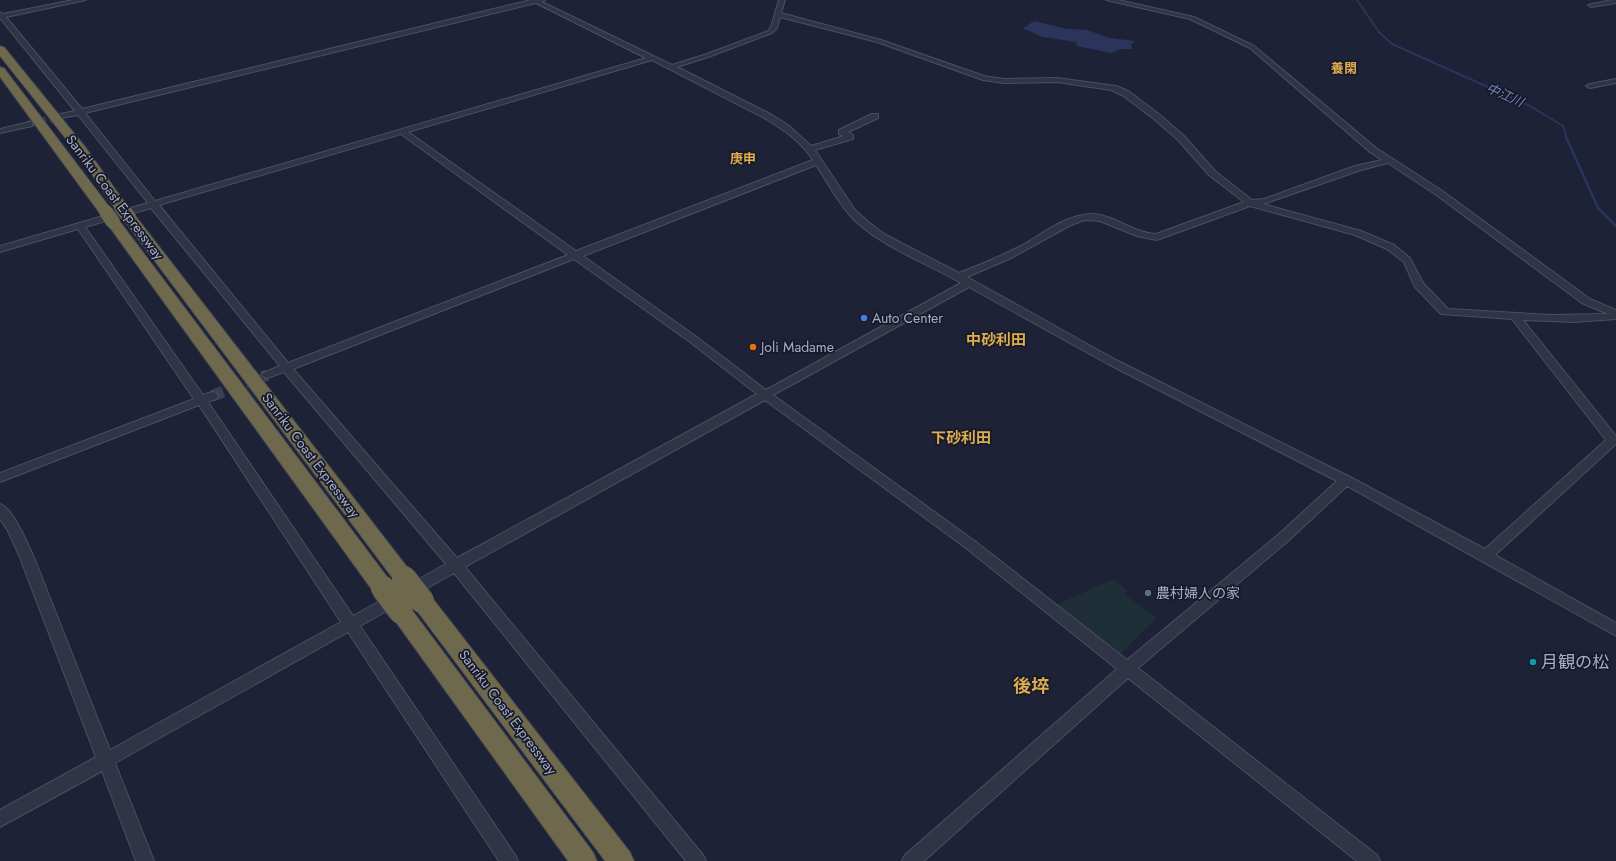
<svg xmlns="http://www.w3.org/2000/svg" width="1616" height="861" font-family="Jost,'Noto Sans JP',sans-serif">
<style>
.green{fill:#1e2f38}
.water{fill:#2b345b}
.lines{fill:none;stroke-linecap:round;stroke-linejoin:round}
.stream-far1{stroke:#2b345b;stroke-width:2}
.stream{stroke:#2b345b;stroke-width:2.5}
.minor-tunnel-far1{stroke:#393e53;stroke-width:7;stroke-dasharray:7 3.5;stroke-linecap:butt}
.minor-tunnel{stroke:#393e53;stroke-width:12;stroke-dasharray:12 6;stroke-linecap:butt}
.minor-casing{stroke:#4b4f62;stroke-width:2}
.highway-casing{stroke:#383c4e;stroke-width:2}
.minor{fill:#303447;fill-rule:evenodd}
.highway{fill:#6e684c;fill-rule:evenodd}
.highway-bridge-far1-casing{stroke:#383c4e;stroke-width:15;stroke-linecap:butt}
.highway-bridge-casing{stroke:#383c4e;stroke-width:26;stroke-linecap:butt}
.highway-bridge-far1{stroke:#6e684c;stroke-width:14}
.highway-bridge{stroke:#6e684c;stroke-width:24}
.shop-dot{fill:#3f7fe0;stroke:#161a2b;stroke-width:1.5}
.food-dot{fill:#e8710a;stroke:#161a2b;stroke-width:1.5}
.service-dot{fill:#5c6f8a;stroke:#161a2b;stroke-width:1.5}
.culture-dot{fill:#0f9aa8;stroke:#161a2b;stroke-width:1.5}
.labels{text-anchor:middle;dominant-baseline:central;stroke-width:3.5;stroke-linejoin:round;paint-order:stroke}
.far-neighbourhood-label{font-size:13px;font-weight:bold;fill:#ddac4c;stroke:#161a2b}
.far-water-label{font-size:13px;font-style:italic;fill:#7683b5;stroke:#161a2b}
.street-label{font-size:14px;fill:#a9aec5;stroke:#161a2b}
.poi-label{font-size:14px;fill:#a9aec5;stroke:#161a2b;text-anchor:start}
.neighbourhood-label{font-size:15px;font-weight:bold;fill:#ddac4c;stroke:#161a2b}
.near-poi-label{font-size:17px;fill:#a9aec5;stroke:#161a2b;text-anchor:start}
.near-neighbourhood-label{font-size:18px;font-weight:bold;fill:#ddac4c;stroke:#161a2b}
</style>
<rect width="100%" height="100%" fill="#1d2237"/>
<path class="green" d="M1114,579l13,12 -3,3 33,24 -37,36 -65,-49z"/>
<path class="water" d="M1034,21l33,8 20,1 23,8 25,3 -4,4 2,4h-11l-11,4 -34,-7 -1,-4c-11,-2 -22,-3 -33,-5 -6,-1 -12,-7 -21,-8z"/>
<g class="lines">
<path class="stream-far1" d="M1357,0l22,32 13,12 138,62 33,20 4,12"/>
<path class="stream" d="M1566,137l32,71 18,18"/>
<path class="minor-tunnel-far1" d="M29,124l34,-8"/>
<path class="minor-tunnel" d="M212,396l55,-21"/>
<g class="minor-casing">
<path id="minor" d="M73,0h13l-80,17 76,92 449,-109h14l-3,2 130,63 35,-11 61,-23 3,-4 8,-27h6l-4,13 100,27 103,36 20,3 53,-1 59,8 12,5 32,24 24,21 31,35 37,29 12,-1 91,-33 27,-6 -12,-8 -120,-104 -60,-29 -84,-19h12l76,17 60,29 122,102 65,42 149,109 26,11v9l-42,3 -51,-2 93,116v8l-121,111 121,68v13l-269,-150 -59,55 -150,127 239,187 3,6h-23l-229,-183 -204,183h-22l3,-6 212,-186 -151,-121 -201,-148 -300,167 238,288 3,6h-20l-232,-288 -94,53 155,229 3,6h-19l-151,-229 -233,131 39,98h-18l-34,-90 -102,56v-17l96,-53 -77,-202 -11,-24 -8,-12v-15c13,4 27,39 33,51l77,195 231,-128 -142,-217 -199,77v-9l194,-74 -116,-170 -78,23v-6l148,-43 -70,-88 -18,3v-4l15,-3 -75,-93v-6l3,2zM536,3l110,55 -491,143 -70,-88zM780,17l97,25 106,38 21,3 53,-1 54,8 11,5 32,24 24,21 31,35 35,27 -88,32c-23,-1 -41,-19 -63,-20 -27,0 -50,20 -72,32 -20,10 -41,19 -62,27l-75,-39 -17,-13 -12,-11 -40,-60 38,-11v-4l-5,-3 30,-14v-4h-6l-33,16v4l5,2 -33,10 -23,-21 -16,-10 -95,-48 34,-11 61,-23 5,-5zM652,60l114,59c18,11 36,23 47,41l-237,91 -168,-119zM401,134l167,121 -280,108 -129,-158zM1388,163l47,31 147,109 26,11 -56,1 -104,-6 -25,-26 -13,-25 -16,-13 -33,-14 -98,-27 98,-34zM816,165c11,16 20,34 33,49 25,30 78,49 112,69l-195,107 -68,-52 -115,-82zM1250,206l105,29 32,14 17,13 11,25 26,27 71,5 94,121 -121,109 -135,-72 -234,-117 -149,-83 44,-19 58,-32 15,-6 16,1 37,15 20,4zM151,208l129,158 -17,7 -2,2 2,2 4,1 17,-6 162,192 -93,52 -145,-214 8,-3 2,-3 -2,-3 -4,-1 -9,3 -118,-168zM574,259l116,83 67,52 -300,164 -164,-189zM969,287l139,77 229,117 -59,54 -151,125 -151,-118 -203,-147z
M1611,0h5v3l-25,4 -3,-2z
M1616,79v4l-26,5 -4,-2 4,-2z
M29,122h3v4l-32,7v-4z"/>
</g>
<g class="highway-casing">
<path id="highway" d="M0,46l4,1 82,101 42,59 -2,3h-10l-38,-56 -78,-98z
M0,67l4,1 107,141 2,3 -2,3h-10l-101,-138z
M129,213l5,1 277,358 4,6 -4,6 -7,2 -7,-2 -273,-364 -2,-3 2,-3z
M113,218l5,1 273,363 3,6 -3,6 -8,2 -8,-2 -267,-369 -2,-3 2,-3z
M422,593l8,2 200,257 4,9h-29l-191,-254 -3,-6 3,-6z
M401,604l8,2 184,246 4,9h-29l-175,-243 -3,-6 3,-6z"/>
</g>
<use href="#minor" class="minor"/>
<use href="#highway" class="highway"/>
<g class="highway-bridge-far1-casing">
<path id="highway-bridge-far1" d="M121,207l8,10
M106,212l7,10"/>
</g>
<g class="highway-bridge-casing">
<path id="highway-bridge" d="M404,578l18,23
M383,588l18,24"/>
</g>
<use href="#highway-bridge-far1" class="highway-bridge-far1"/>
<use href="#highway-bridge" class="highway-bridge"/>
</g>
<circle class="shop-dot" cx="864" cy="318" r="4"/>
<circle class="food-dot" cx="753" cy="347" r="4"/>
<circle class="service-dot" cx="1148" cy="593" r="4"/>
<circle class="culture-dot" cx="1533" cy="662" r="4"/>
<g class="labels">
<g class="far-neighbourhood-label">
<text x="1344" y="68">養閑</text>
<text x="743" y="158">庚申</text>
</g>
<g class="far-water-label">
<text transform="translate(1505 95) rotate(24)">中江川</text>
</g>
<g class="street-label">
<text transform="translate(115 197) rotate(53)">Sanriku Coast Expressway</text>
<text transform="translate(311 455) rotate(53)">Sanriku Coast Expressway</text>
<text transform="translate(508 712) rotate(53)">Sanriku Coast Expressway</text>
</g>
<g class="poi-label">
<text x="872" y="318">Auto Center</text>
<text x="761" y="347">Joli Madame</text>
<text x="1156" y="593">農村婦人の家</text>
</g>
<g class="neighbourhood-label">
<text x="996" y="340">中砂利田</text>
<text x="961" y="438">下砂利田</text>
</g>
<g class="near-poi-label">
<text x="1541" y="662">月観の松</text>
</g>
<g class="near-neighbourhood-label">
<text x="1031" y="686">後埣</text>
</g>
</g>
</svg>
